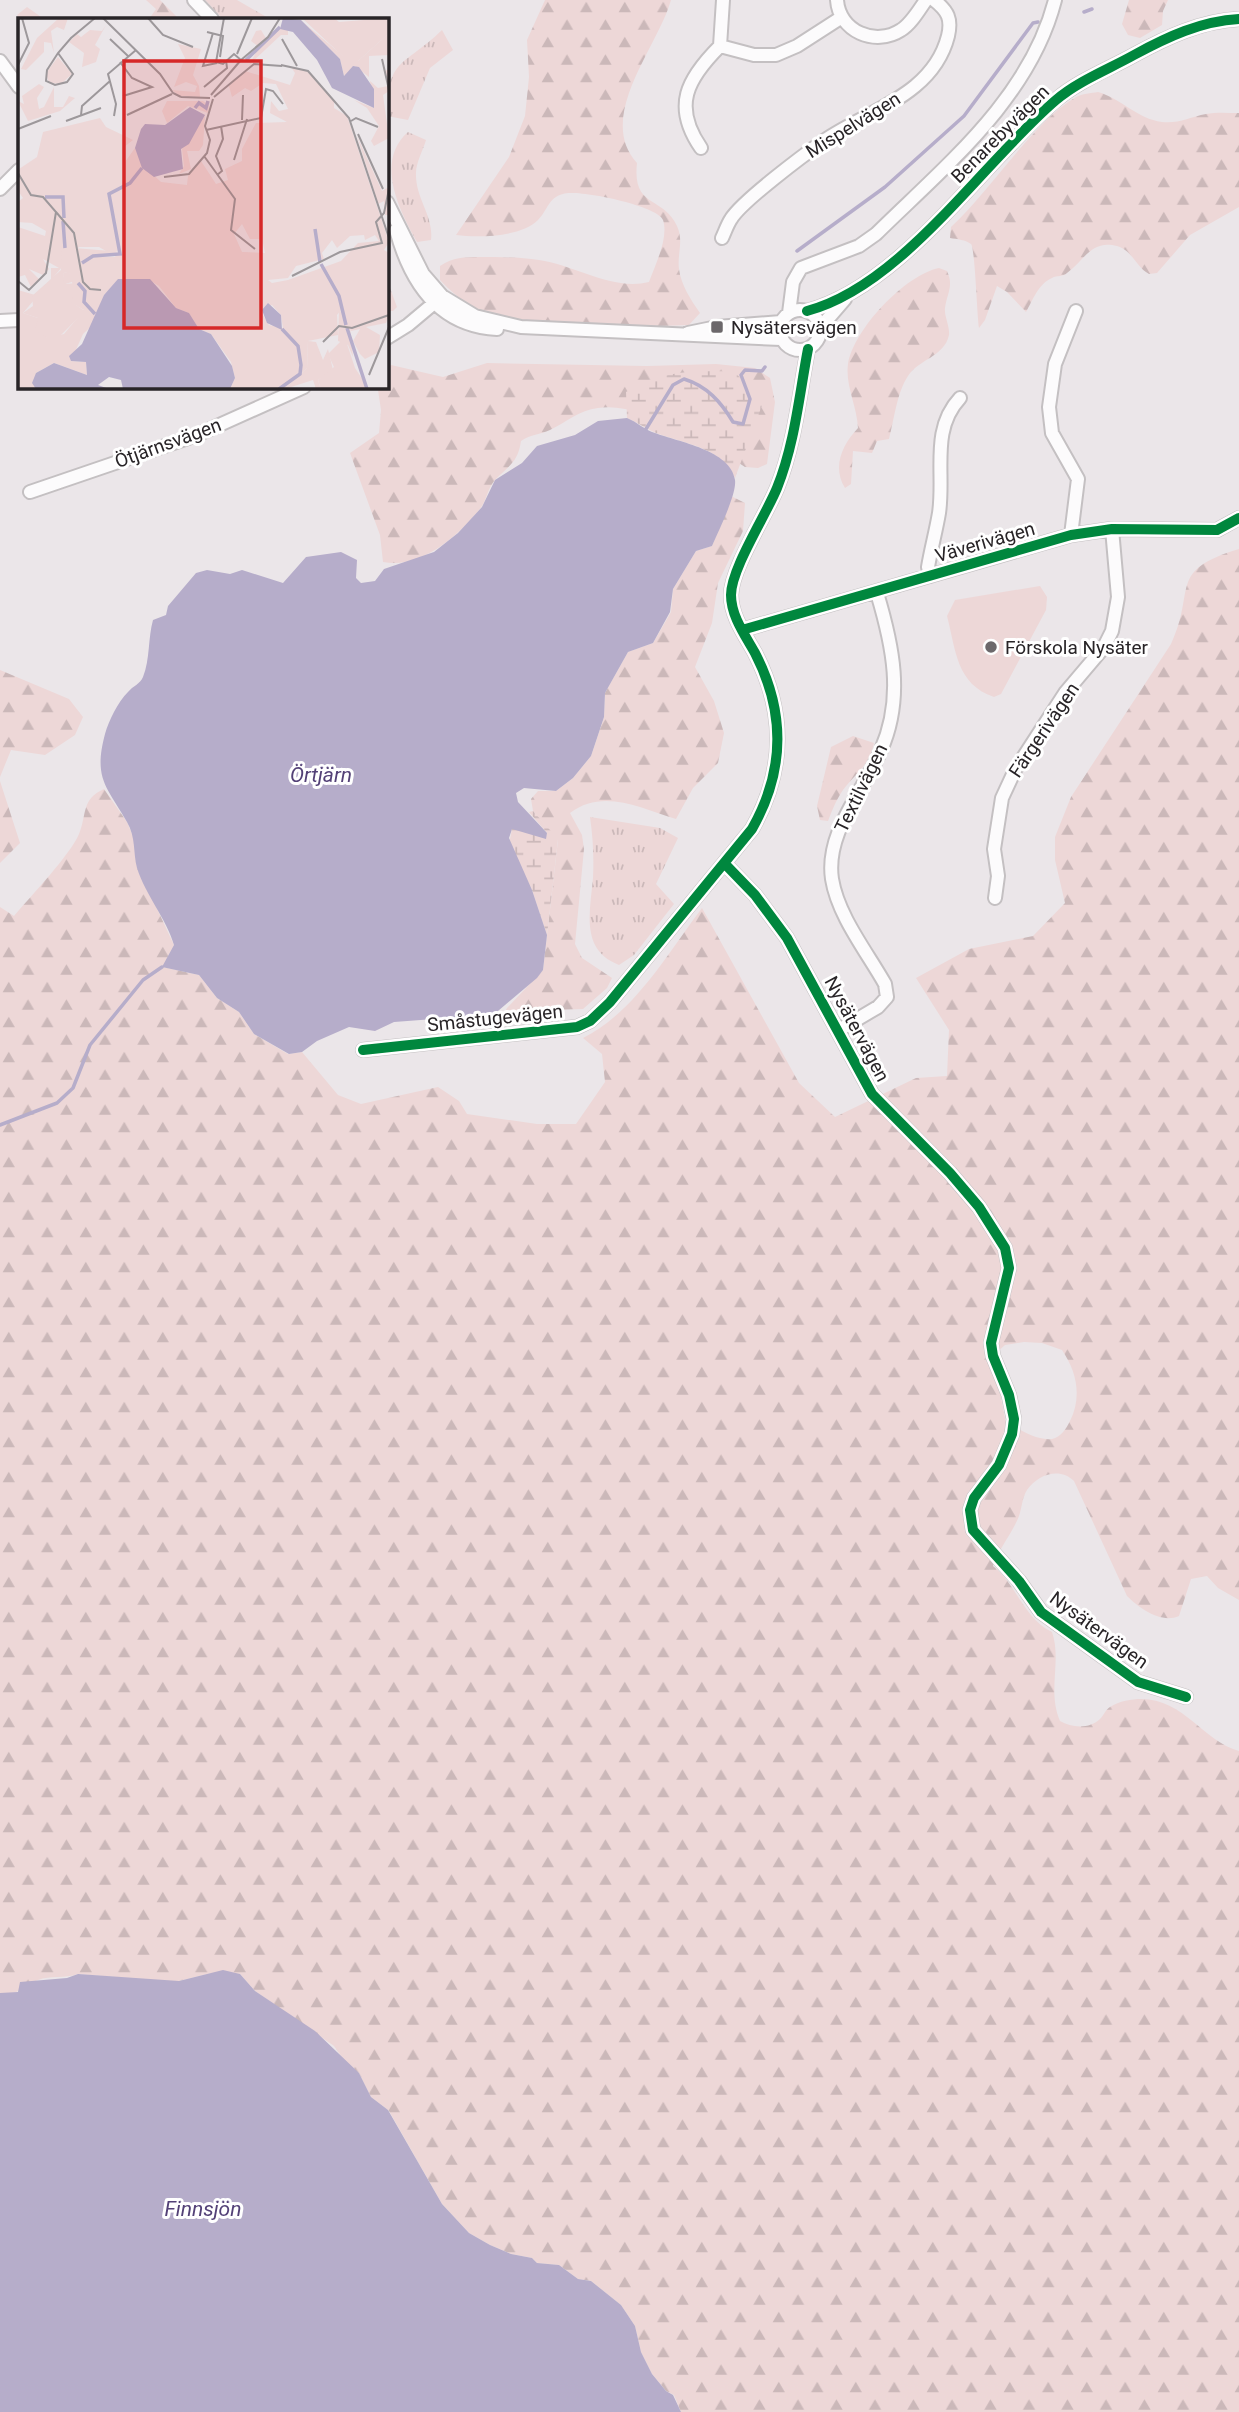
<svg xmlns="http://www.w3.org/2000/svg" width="1239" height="2412" font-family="Roboto,sans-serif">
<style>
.grass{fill:url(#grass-tufts)}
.forest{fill:url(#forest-firs);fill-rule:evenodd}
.wetland{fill:url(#wetland-marsh)}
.green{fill:#edd7d7}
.water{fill:#b6adca}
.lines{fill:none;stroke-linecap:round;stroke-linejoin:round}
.stream{stroke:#b6adca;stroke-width:3.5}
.minor-casing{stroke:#c4c0c2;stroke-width:16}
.minor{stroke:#fcfbfc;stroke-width:12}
.cycleway-casing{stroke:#fff;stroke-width:15}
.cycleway{stroke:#00873e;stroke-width:10}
.poi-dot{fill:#6c686b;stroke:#fff;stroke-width:2.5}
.labels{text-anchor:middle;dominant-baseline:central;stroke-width:6;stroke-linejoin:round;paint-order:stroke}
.street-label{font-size:19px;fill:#282427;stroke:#fff}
.poi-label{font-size:19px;fill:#282427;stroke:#fff;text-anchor:start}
.water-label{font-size:21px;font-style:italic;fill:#534177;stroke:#fff}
.inset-river{fill:none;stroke:#b6adca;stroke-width:3.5}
.inset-road{fill:none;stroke:#9d989b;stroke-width:2}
.view{fill:#d62828;fill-opacity:0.15;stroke:#d62828;stroke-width:3.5}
.inset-edge{fill:none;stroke:#282427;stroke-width:3.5}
</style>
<defs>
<pattern id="grass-tufts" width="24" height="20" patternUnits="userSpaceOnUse" patternTransform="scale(1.75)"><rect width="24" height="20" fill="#edd7d7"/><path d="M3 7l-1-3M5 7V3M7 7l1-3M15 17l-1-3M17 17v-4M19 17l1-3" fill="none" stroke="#cbb8b9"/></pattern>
<pattern id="forest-firs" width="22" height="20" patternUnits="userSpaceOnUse" patternTransform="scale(1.75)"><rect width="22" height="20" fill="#edd7d7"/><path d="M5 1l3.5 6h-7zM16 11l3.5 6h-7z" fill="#cbb8b9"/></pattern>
<pattern id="wetland-marsh" width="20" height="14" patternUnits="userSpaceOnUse" patternTransform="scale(1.75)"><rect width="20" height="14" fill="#edd7d7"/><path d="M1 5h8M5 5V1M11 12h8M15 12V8" fill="none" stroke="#cbb8b9"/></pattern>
</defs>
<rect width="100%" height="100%" fill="#ebe6e9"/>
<path class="grass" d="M205,0h32l33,19h-47z
M442,30l11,20 -23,18 -22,52 -21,-4c0,-59 17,-49 55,-86z
M408,132l18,8c-3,10 -10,23 -10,33 -1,25 18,43 15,67l-14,2c-17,-31 -43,-80 -9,-110z
M590,817l70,11 18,10 -22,46 18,20 -40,51 -15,10c-39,-15 -29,-53 -26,-87 1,-21 0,-40 -3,-61z"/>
<path class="forest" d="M146,0h14l19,19h-30l7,-10z
M545,0h126c-13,47 -76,117 -34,163 -5,46 26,32 40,63 7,15 0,28 2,43 2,16 12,31 21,44l-11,12 -59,2 -127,-7c-26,-7 -45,-21 -63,-40v-14c14,-9 23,-9 40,-9 20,0 40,0 59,3 36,5 73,31 110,22 6,-17 20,-44 14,-62 -5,-14 -85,-31 -100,-26 -15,4 -15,16 -25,26 -17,17 -59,18 -82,15l53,-78 16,-41 4,-39 -2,-37z
M1129,0h39l-5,11 -1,14 -22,13 -12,-3 -6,-11z
M27,7l17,12h-24l-3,-4z
M1098,92c22,6 40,27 64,30 16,2 28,-5 44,-8 10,-2 22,-1 33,-1v94l-49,28 -33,38 -8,1c-13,-7 -17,-24 -32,-28 -26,-7 -33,15 -50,27 -4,4 -10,2 -15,5 -14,6 -19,22 -26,34l-19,-20 -10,-6 -12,34 -6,8c-2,-13 -4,-80 -8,-84 -5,-4 -14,-5 -21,-6l1,-11c39,-36 83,-106 125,-130 6,-3 15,-4 22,-5z
M939,268l8,3c7,15 0,22 -2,37 -1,8 5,18 4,27 -5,22 -30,24 -41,41 -11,16 -14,44 -19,63l-12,2 -5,12 -19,-2 -2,33 -6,4c-13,-21 -3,-43 13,-60 -1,-22 -13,-43 -10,-64 6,-35 57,-89 91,-96z
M387,280l10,27 -4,4h-6z
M487,363l160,3 69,-2 39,4 15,10 5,24 -8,62 -9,4 -13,-1c-35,-24 -104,-66 -147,-59 -19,2 -31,14 -48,22 -10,5 -19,4 -29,11 -3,22 -13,25 -26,39 -8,9 -8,20 -15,29 -23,28 -59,60 -97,53l-3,-27 -30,-82 29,-20 2,-23 -3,-20 1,-3h8v-18l4,-4 52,12z
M731,496l14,7 -2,28 -25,52 -6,40 -17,44 19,34 10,32 -6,30 -25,25 -17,31c-36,-11 -73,-31 -106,-6l12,22 2,14 -9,95 7,14 30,20 -5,10 -24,21 -30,1 -54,13 8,-15 36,-38 15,-130 -25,-29 -2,-12 7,-8h18l17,-13 18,-22 13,-39 1,-24 23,-41 25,-9 18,-31 2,-23 23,-38 16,-5z
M1239,549v1051l-21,-12 -11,-12 -16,3 -12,37c-18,8 -40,-8 -52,-20l-53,-115c-14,-14 -36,-7 -47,9 -5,8 -5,17 -8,26 -7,18 -20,32 -26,50 24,19 31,53 59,66 10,29 -5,59 8,89 12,7 30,8 40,-2 4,-4 6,-10 10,-12 9,-6 22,-8 31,-8 43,0 62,42 98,52v661h-558l-7,-17 -8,-4 -14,-17 -11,-22 -6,-26 -14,-21 -30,-24 -13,-2 -19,-14 -22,-2 -5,-5 -21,-4 -21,-9 -21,-12 -27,-29 -53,-93 -18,-14 -12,-24 -13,-10 -12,-17 -79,-55 -15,-17 -29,-1 -32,8h-15l-86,-7c-13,5 -28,1 -40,6 -15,6 -21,17 -38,13v-1086l14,9c17,-20 56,-61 65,-82 8,-19 2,-35 25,-45l23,33 9,21 1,23 37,79 -11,22 36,8 18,23 22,14 15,22 34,20 14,-2 36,43 23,9 77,-17 21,14 8,13 70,10h39l29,-42 -3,-28 -19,-16c53,-27 84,-84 119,-130l97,175 36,34 81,-39 31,-2 2,-46 -33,-52 53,-29 64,-13 32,-33 -10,-43v-23l16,-40 100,-153c26,-55 -5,-73 68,-95zM1024,1342l18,1 20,7c15,22 20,47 8,71 -4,8 -9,16 -18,18 -16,2 -32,-10 -46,-16l-8,-40 -11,-22 18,-16z
M0,670l69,29 14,18 -8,18 -30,20 -34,-5 -11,27z
M853,736l21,7c-5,23 -18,30 -31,47 -7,10 -11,21 -15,31l-8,-1 -3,-14 14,-59z
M0,781l20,62 -20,20z"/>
<path class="wetland" d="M733,371l31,29 -29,78c-13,-31 -51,-34 -79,-45 -10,-4 -19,-11 -29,-15l-1,-26c43,-23 59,-20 107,-21z
M533,811l25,28 -11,96 -15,-45 -23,-46 3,-15 7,-1 26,10 2,-5 -18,-21z"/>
<path class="green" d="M1040,586l7,11 -1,13 -45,84 -7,3c-38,-13 -38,-47 -47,-81l8,-16z"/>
<path class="water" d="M627,418c10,4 18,12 28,15 23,9 76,17 80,47 2,14 -17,52 -23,66l-16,5 -23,38 -3,23 -17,31 -25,9 -23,41 -1,24 -13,39 -18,22 -17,13 -32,-3 -8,5 2,9 29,31 -1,6 -34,-10 -3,9 23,52 15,45 -4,35 -6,8 -52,44 -51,-3 -40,3 -19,9 -26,-4 -32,14 -15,11 -13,2 -35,-20 -15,-22 -22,-14 -18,-23 -37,-8 12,-22c-8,-27 -28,-49 -37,-77 -4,-15 -1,-31 -10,-46 -20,-35 -34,-43 -22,-88 4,-14 13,-32 23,-42 5,-6 12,-8 15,-15 7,-17 5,-40 10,-57l13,-5 2,-9 28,-33 11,-3 23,4 12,-4 41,13 23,-26 35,-5 16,8 -1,18 5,5 14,-2 9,-12 50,-17 24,-19 24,-26 13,-27 27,-17 15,-17 38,-11 23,-14z
M223,1970l17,4 15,17 60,40 44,42 12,24 17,13 54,94 27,29 21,12 21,9 21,4 5,5 22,2 19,14 13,2 30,24 14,21 6,26 11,22 14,17 7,4 8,17h-681v-419l18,-1 2,-10 47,-4 11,-4 101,7z"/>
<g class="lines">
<path class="stream" d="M1084,12l8,-3
M797,251l88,-64 79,-71 69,-93 5,-1
M646,429l27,-44 11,-6c23,7 37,23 49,43l10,2 7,-25 -9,-24 4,-5 17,1 3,-4
M0,1125l57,-22 16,-15 17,-43 53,-65 19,-13"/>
<g class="minor-casing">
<path id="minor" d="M194,0l18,19
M723,0l-3,46 34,9h22l21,-9 45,-29
M837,0c2,31 38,47 64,30 10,-6 18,-20 25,-30
M0,61l19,26
M701,148c-29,-42 -14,-69 19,-102
M0,189l19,-19
M387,202l36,72 19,22 33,20 46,11 260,12
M396,230c14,51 42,96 101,99
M722,238c3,-6 5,-13 9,-19 11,-18 74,-65 94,-79 44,-30 108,-45 123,-104 4,-17 0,-25 -14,-36
M780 330a20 20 0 1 1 40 0a20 20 0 1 1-40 0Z
M807,311c95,-25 176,-149 249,-211 22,-19 53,-31 78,-45 33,-18 67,-34 105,-36
M789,313l4,-31 8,-14 58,-22 17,-12c69,-68 154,-136 179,-234
M0,321l19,-1
M820,328l25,-29
M688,333l29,-6 64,-5
M387,338l21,-13 31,-26
M30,492l167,-57 107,-48
M1071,535l7,-56 -26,-46 -3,-26 6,-43 21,-53
M930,576l-2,-9c3,-18 8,-36 11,-54 6,-40 -9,-83 21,-115
M742,630l329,-95 41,-6 105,1 22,-12
M725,864l30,31 32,43 85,156 78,79 29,34 26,41 4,20 -18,75 2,13 16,39 5,24 -2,15 -13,31 -25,33 -4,12 3,20 46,51 22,31 97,70 48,15
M995,898l3,-22 -4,-27 8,-51 13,-28 50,-77 39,-46 8,-16 6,-34 -6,-68
M839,1030l39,-23 9,-10 -2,-13c-18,-32 -47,-68 -53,-105 -7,-47 32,-88 49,-129 23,-52 12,-104 -4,-157
M363,1050l214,-23 13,-6 20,-19 142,-173c33,-58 34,-116 3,-176 -10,-18 -24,-37 -24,-58 0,-26 35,-80 46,-107 18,-45 22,-92 31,-139"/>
</g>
<use href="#minor" class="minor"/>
<g class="cycleway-casing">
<path id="cycleway" d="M807,311c95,-25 176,-149 249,-211 22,-19 53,-31 78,-45 33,-18 67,-34 105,-36
M742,630l329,-95 41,-6 105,1 22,-12
M725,864l30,31 32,43 85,156 78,79 29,34 26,41 4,20 -18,75 2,13 16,39 5,24 -2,15 -13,31 -25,33 -4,12 3,20 46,51 22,31 97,70 48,15
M363,1050l214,-23 13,-6 20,-19 142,-173c33,-58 34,-116 3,-176 -10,-18 -24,-37 -24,-58 0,-26 35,-80 46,-107 18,-45 22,-92 31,-139"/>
</g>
<use href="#cycleway" class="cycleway"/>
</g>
<g class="poi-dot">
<rect x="710" y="320" width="14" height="14" rx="3.5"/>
<circle cx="991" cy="647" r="7"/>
</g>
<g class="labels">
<g class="street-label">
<text transform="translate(853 125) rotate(-32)">Mispelvägen</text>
<text transform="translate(1000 134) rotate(-45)">Benarebyvägen</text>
<text transform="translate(168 443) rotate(-20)">Ötjärnsvägen</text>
<text transform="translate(985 542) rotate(-16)">Väverivägen</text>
<text transform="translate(1044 730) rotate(-56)">Färgerivägen</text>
<text transform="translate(861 788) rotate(-64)">Textilvägen</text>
<text transform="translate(495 1018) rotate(-6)">Småstugevägen</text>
<text transform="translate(857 1029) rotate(62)">Nysätervägen</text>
<text transform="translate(1099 1630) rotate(36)">Nysätervägen</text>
</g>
<g class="poi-label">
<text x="731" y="327">Nysätersvägen</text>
<text x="1005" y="647">Förskola Nysäter</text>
</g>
<g class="water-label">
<text x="321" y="775">Örtjärn</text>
<text x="203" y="2209">Finnsjön</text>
</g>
</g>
<g transform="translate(18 18)">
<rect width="371" height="371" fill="#ebe6e9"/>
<path d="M284,0h32l5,4 50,-4v15l-31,28 -11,-1zM321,293l5,1 6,15 3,30 -5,-12 -10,-4zM290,323l8,1 7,18 5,-11 5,21 -15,10 3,9h-5l-3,-9 -28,9 22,-21z" fill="#edd7d7"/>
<path d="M41,0h9l-4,12 -7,-3 -6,4 3,22 -3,-10 -7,-1v10l-18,18 -5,-1 16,-31zM280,0l49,41 5,-3 6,5 31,-28v22l-20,1v21l-14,-11 -11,10 -4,-17zM88,7l-11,20 5,4 -4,13 -14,5 2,-14 -15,-11 8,-8 4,3 9,-7 12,1zM260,9l10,3v5h-7l-32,30 10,-18 -8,-6 5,-10 5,-1 6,10zM160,26l23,5 -8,26 6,11 1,11 -21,-1 -7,-6 23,2 2,-6 -11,-4 -12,5 11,-29zM40,39l14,17 -11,10 -12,-1 -3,-10zM273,49l16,4 27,30v7l13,8 42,126 -5,8 5,3v62l-3,8 -20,4 14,8 -1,17 -14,7 -5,-5 -7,-13 7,-12 -9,2 -10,-21 -4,5 1,20 -30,6 -1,27 -22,21h-55l5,-11 -4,-16 -20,-28 -12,-5 -10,-16 -13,-5 -17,-22 -11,-7h-16l-18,7 -10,9 -9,28 -12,11 -12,27 15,1 1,13 -33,-12 -18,10v16h-18v-99l17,5 16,-14v-13h8l-16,-9 6,10 -6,6 -14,-6 10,10 -8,8 -6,-12 -7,2v-50l27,9 1,-5 -14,-8 -14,-1v-20l5,-4 -5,-7 1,-22 18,-12 6,-25 57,-14 6,9 27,13 -9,7 1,15 10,-14 8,17 18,17 26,3 1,-9 13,-15 15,23 12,-4 -3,-11 17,-8v-12l14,-26 31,-1 -17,-9 1,-12 8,10 9,-2 -12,-25 -13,-1 -12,8 -6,-3 -13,9 -3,-11 16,-15 45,14 5,-12zM224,206l8,15h12l3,14 -23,-1 -8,-18zM346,217l1,5 10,-5 4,6 -21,2 -17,18 -53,19 -16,3 -4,-3 20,-2 8,-12 28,-7 -2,-6 10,-13 5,8 13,-12zM61,229h20l12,7 8,-4 -4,7 -25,-1 -12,8v11l-14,-3 -2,13 10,-3 1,4 -3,16 14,8 -20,24 -17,4 -9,-20 -15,-5zM254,287l9,10 2,13 -14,-3 -6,-10 -1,-5zM371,51v22l-6,4 6,43 -15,8 -3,-5 8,-15 -12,-18 -13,-8 20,8 -4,-27 8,7 10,-2 -3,-15zM21,66l5,3 -7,11 2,11 5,-2 10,-20v20h9l6,-11 6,2 -15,13 -32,10 -10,-20 6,3 -2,-8zM149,83h36l6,4 -1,8 -20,-7 -21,17 -5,-12zM187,98l-2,29 -4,6h-12l4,18 -12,5 5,-8 -2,-17zM339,118l25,55 7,-4v28h-4l-1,-14 -6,3zM324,322l4,1 9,27 14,21h-48l-3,-9 16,-13 -6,-13z" fill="#edd7d7" fill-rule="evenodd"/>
<path d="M48,217l8,13 49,4 -33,4 -12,8v12l-14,-4 -1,12 15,-1 -7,19 14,9 -27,27h-11l-12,-7 3,-13 -15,-5 10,-7 -1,-10 29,-26 1,-33z" fill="#edd7d7"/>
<path d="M265,0l18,2 39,39 4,17 9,-10 6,1 15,22v19l-42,-20 -15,-28 -24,-28 -13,-3zM172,89l15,8 -16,29 -8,5 2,20 -29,8 -12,-9 -7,-20 6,-19 4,-5 20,1zM100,261h32l26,29 13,5 10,16 12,5 21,32 3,12 -5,11h-107l-2,-9 -12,-3 -11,8 11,4h-73l-4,-6 4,-10 18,-10 33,12 -1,-13 -15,-1 -2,-5 13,-12 22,-49zM250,285l13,12 1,15 -15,-7 -5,-13z" fill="#b6adca"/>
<path class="inset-river" d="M228,42l34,-33M177,90l4,-5 7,5 2,-7M27,179h18l1,21M45,203l2,27M297,211l5,33M64,245l11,-7 27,-2 -11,-60 21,-11 12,-15M303,246l18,32 7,29M60,265l7,8 -1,11 11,12M329,310l20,61M261,371l21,-15 1,-9 -3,-19 -16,-17"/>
<path class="inset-road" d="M85,0l57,56 13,19 8,4M130,0l15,17 30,12M189,14l16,4 -3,21M195,15l-10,33 14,-3M92,21l18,17M264,21l15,27M40,35l15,21 -6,8 -12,3 -9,-4 1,-11 11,-17 13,-15 24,-20M219,36l15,-36M364,41l7,31M223,42l27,-23 12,-19M102,44l12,16 20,9 -29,9M0,47l11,-22 -7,-25M263,47l27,6 41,47 40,120M186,69l23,-19 -1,-8M193,77l30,-35 -7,-6 -11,10 -7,-2 8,-44M163,79l29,1M196,79l40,-33 28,2M63,97l1,-9 28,-25M109,97l45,-21M96,98l2,-12 -8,-30 28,-24M224,102l1,-25M48,103l35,-13M333,103l5,-3 22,9M0,111l33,-13M188,112l55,-12 5,-29 7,2 10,13M340,116l25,55M186,138l31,43 -4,31 24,19M216,142l13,-41M0,155l13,22 12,2 13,15 -10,61 -17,17 -11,-9M199,157l5,-4 -6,-15 7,-17 -2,-13M146,159l25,-3 18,-21 3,-13 -5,-14 8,-27M38,194l18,21 9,49 7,7 11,1M274,258l48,-24 42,-9 -6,-21 8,-9 5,-24M305,324l16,-16 13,2 37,-13M351,357l20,-48"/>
<path class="view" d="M106,43h137v267h-137z"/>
<rect width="371" height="371" class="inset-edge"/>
</g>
</svg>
